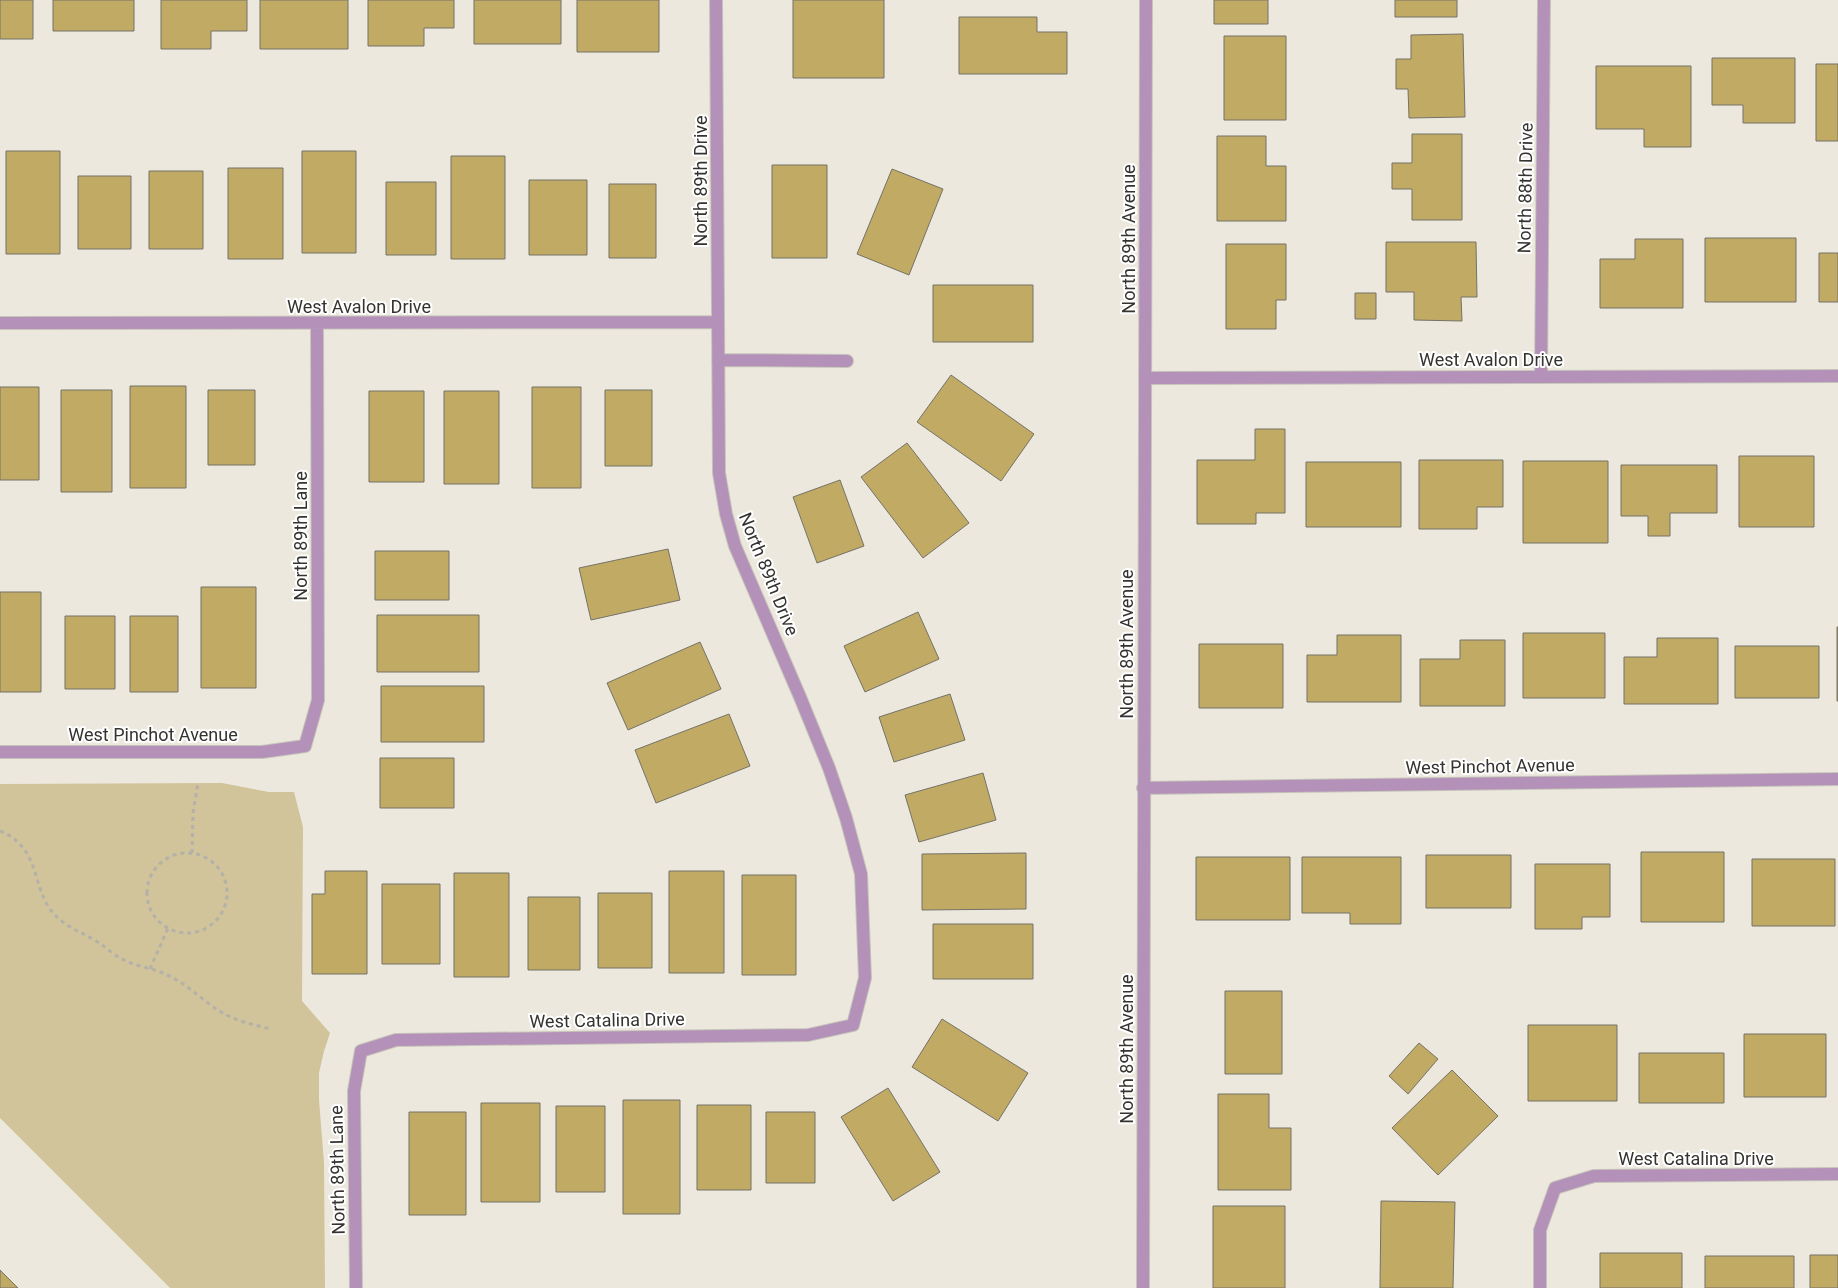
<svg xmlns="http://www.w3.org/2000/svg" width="1838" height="1288" font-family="Roboto,sans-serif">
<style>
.green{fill:#d1c39a}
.building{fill:#c1aa64;stroke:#757268}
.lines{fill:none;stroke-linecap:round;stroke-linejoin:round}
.minor-casing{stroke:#c7c4ba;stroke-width:14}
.path{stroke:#b4b1a8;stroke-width:3;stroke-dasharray:4 4;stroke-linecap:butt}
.minor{stroke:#b391b9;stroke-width:12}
.labels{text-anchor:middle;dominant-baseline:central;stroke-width:4;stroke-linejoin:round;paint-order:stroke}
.street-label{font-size:18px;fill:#34332f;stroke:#fff}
</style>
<rect width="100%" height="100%" fill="#ece8dd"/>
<path class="green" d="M222,783l47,9h25l9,35 -1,174 28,32 -6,18 -5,22v27l5,63 1,125h-155l-170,-170v-334z"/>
<path class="building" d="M0,0h33v39h-33z
M53,0h81v31h-81z
M161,0h86v31h-36v18h-50z
M260,0h88v49h-88z
M368,0h86v28h-30v18h-56z
M474,0h87v44h-87z
M577,0h82v52h-82z
M793,0h91v78h-91z
M1214,0h54v24h-54z
M1395,0h62v17h-62z
M959,17h78v15h30v42h-108z
M1463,34l2,83 -56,1 -1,-29h-12v-30h15v-24z
M1224,36h62v84h-62z
M1712,58h83v65h-52v-18h-31z
M1816,64h22v77h-22z
M1596,66h95v81h-47v-18h-48z
M1412,134h50v86h-50v-31h-20v-26h20z
M1217,136h49v30h20v55h-69z
M6,151h54v103h-54z
M302,151h54v102h-54z
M451,156h54v103h-54z
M772,165h55v93h-55z
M228,168h55v91h-55z
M892,169l51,20 -34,86 -52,-21z
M149,171h54v78h-54z
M78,176h53v73h-53z
M529,180h58v75h-58z
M386,182h50v73h-50z
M609,184h47v74h-47z
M1705,238h91v64h-91z
M1635,239h48v69h-83v-49h35z
M1386,242h90l1,55h-16l1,24 -48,-1v-28h-28z
M1226,244h60v56h-10v29h-50z
M1819,253h19v49h-19z
M933,285h100v57h-100z
M1355,293h21v26h-21z
M951,375l83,59 -33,47 -84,-59z
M130,386h56v102h-56z
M0,387h39v93h-39z
M532,387h49v101h-49z
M61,390h51v102h-51z
M208,390h47v75h-47z
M605,390h47v76h-47z
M369,391h55v91h-55z
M444,391h55v93h-55z
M1255,429h30v84h-29v11h-59v-64h58z
M907,443l62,80 -46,35 -62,-81z
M1739,456h75v71h-75z
M1419,460h84v47h-26v22h-58z
M1523,461h85v82h-85z
M1306,462h95v65h-95z
M1621,465h96v48h-47v23h-22v-20h-27z
M840,480l24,66 -47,17 -24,-66z
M668,549l12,51 -89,20 -12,-52z
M375,551h74v49h-74z
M201,587h55v101h-55z
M0,592h41v100h-41z
M918,612l21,47 -74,33 -21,-46z
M377,615h102v57h-102z
M65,616h50v73h-50z
M130,616h48v76h-48z
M1837,627h1v74h-1z
M1523,633h82v65h-82z
M1337,635h64v67h-94v-47h30z
M1657,638h61v66h-94v-47h33z
M1460,640h45v66h-85v-47h40z
M700,642l21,47 -93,41 -21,-47z
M1199,644h84v64h-84z
M1735,646h84v52h-84z
M381,686h103v56h-103z
M950,694l15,46 -71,22 -15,-45z
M729,714l21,52 -94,37 -21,-53z
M380,758h74v50h-74z
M983,773l13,47 -77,22 -14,-47z
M1641,852h83v70h-83z
M1026,853v56l-104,1v-56z
M1426,855h85v53h-85z
M1196,857h94v63h-94z
M1302,857h99v67h-51v-11h-48z
M1752,859h83v67h-83z
M1535,864h75v53h-28v12h-47z
M325,871h42v103h-55v-80h13z
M669,871h55v102h-55z
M454,873h55v104h-55z
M742,875h54v100h-54z
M382,884h58v80h-58z
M598,893h54v75h-54z
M528,897h52v73h-52z
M933,924h100v55h-100z
M1225,991h57v83h-57z
M942,1019l86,54 -30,48 -86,-54z
M1528,1025h89v76h-89z
M1744,1034h82v63h-82z
M1419,1043l19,16 -30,35 -19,-18z
M1639,1053h85v50h-85z
M1452,1070l46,46 -60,59 -46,-47z
M888,1088l52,84 -47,29 -52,-84z
M1218,1094h51v34h22v62h-73z
M623,1100h57v114h-57z
M481,1103h59v99h-59z
M697,1105h54v85h-54z
M556,1106h49v86h-49z
M409,1112h57v103h-57z
M766,1112h49v71h-49z
M1381,1201l74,1 -2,86h-73z
M1213,1206h72v82h-72z
M1600,1253h82v35h-82z
M1810,1255h28v33h-28z
M1705,1256h89v32h-89z
M0,1270l18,18h-18z"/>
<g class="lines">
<g class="minor-casing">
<path id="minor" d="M0,323l718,-1
M718,360l129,1
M1541,377l3,-377
M1145,378l693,-2
M0,752h262l43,-6 13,-46 -1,-377
M1143,788l695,-9
M356,1288l-2,-197 7,-40 35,-11 412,-5 45,-10 12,-47 -4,-104 -15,-56 -17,-50 -29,-71 -65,-151 -9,-32 -7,-41 -3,-473
M1143,1288l3,-1288
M1540,1288v-58l15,-42 39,-12 244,-2"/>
</g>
<path class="path" d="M0,831c42,17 30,56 54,83 14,15 29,18 45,29 8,5 16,13 25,17 13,7 30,8 43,15 19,8 36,26 54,37 15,9 33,13 50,17
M192,853l1,-40 5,-30
M147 893a40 40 0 1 1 80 0a40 40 0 1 1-80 0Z
M150,969l18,-41"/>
<use href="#minor" class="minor"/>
</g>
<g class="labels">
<g class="street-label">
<text transform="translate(700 181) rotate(-90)">North 89th Drive</text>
<text transform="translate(1525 188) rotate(-89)">North 88th Drive</text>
<text transform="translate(1128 239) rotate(-90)">North 89th Avenue</text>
<text x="359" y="306">West Avalon Drive</text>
<text x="1491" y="359">West Avalon Drive</text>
<text transform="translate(300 536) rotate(-90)">North 89th Lane</text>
<text transform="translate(769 574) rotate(68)">North 89th Drive</text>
<text transform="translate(1126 644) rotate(-90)">North 89th Avenue</text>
<text x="153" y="734">West Pinchot Avenue</text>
<text transform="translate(1490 766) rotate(-1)">West Pinchot Avenue</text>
<text transform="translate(607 1020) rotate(-1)">West Catalina Drive</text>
<text transform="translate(1126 1049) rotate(-90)">North 89th Avenue</text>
<text x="1696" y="1158">West Catalina Drive</text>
<text transform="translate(337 1170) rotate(-91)">North 89th Lane</text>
</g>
</g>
</svg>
